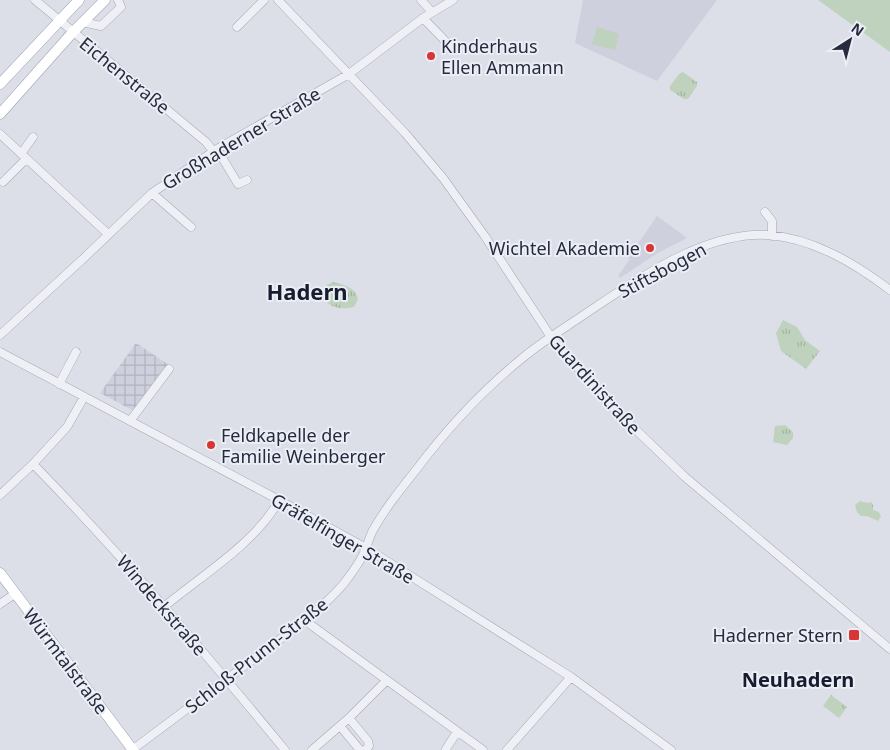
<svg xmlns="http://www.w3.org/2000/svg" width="890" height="750" font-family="'Noto Sans',sans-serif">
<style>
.built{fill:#ced1dd}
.industrial{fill:url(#industrial-grid)}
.park{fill:url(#park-tufts)}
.pitch{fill:#bfd2bd}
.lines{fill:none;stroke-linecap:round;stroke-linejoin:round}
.minor-casing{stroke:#a5a9b5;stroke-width:9}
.major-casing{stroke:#9ba1b4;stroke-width:11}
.minor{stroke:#eff0f6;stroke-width:8}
.major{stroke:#fff;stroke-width:10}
.poi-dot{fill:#d83635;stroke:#ebeef5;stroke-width:2}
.labels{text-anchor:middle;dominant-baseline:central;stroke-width:4;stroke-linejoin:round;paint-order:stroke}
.poi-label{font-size:18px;fill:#252a3f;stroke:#ebeef5;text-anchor:start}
.street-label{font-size:18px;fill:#252a3f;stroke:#ebeef5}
.quarter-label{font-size:20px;font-weight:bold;fill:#171c2f;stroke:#ebeef5}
.district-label{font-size:22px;font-weight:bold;fill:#171c2f;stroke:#ebeef5}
</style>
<defs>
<pattern id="industrial-grid" width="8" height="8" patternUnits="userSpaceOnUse" patternTransform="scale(1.25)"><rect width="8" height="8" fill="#ced1dd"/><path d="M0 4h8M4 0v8" fill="none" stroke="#b1b4bf"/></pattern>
<pattern id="park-tufts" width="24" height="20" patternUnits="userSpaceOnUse" patternTransform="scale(1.25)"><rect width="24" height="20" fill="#bfd2bd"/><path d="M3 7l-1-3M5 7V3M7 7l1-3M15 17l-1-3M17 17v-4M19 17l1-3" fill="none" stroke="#a4b4a4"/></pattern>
</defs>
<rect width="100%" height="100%" fill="#dcdfe8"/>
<path class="built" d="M583,0h134l-60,81 -82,-38z
M657,216l30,22 -31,16 -36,24 -2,-2 12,-17 -5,-4 8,-4z"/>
<path class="industrial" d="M136,343l36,24 -36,45 -36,-19z"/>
<path class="park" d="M683,72l14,10v4l-9,13h-4l-14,-9v-4l10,-13z
M333,282c10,3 21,4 25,16l-3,8c-7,4 -22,3 -28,-4l-2,-9v-7z
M783,320l14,7 8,13 15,11 -14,18 -25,-18 -5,-18z
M785,425l8,7v6l-6,7 -14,-3 2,-16z
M860,501l7,2 4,-1 2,2v6l6,2 2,5 -3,4 -11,-5h-6l-4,-4 -2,-7z
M831,695l16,12 -8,11 -16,-12z"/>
<path class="pitch" d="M818,0h72v52z
M597,27l22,7 -4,16 -23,-6z"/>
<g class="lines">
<g class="minor-casing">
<path id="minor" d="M35,0l171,142 7,9
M278,0l127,133 38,45 41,57 67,102 55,64 79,76 205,172
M421,0l11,12
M423,18l30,31
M82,22l19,4 20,-19 -3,-7
M237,27l27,-27
M0,134l108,100
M217,149l21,35 9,-4
M21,154l12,-17
M3,182l23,-23
M152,193l39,34
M765,212l7,9v15
M0,335l85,-78 67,-64 65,-44 132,-75 74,-56 30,-18
M0,352l279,148 87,48 205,129 100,73
M59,384l17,-32
M130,421l39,-52
M33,464c89,91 171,188 252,286
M0,495l33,-31 34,-37 17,-30
M0,604l16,-11
M165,606c36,-30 92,-64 114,-106
M307,619l4,6 172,125
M349,718l19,23 1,5 -4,4
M340,726l20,24
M446,749l11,-17
M132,750l175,-131c13,-11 27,-23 38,-37 7,-9 14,-19 19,-29 3,-7 5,-14 8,-21 12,-22 28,-42 44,-62 30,-40 65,-78 104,-110 20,-17 43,-31 65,-46 51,-34 118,-82 182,-79 46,3 87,28 123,55
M312,750l37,-32 37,-37
M507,750l64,-73"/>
</g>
<g class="major-casing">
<path id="major" d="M0,84l79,-84
M0,114l73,-82 32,-32
M0,573l133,177"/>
</g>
<use href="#minor" class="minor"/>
<use href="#major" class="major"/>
</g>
<g class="poi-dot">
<circle cx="431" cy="56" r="5"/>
<circle cx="650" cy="248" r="5"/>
<circle cx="211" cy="445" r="5"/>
<rect x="848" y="629" width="12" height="12" rx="2.5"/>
</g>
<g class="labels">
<g class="poi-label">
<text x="441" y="46">Kinderhaus<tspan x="441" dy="21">Ellen Ammann</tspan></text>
<text x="640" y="248" text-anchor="end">Wichtel Akademie</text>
<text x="221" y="435">Feldkapelle der<tspan x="221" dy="21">Familie Weinberger</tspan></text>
<text x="843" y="635" text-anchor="end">Haderner Stern</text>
</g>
<g class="street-label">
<text transform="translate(125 75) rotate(39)">Eichenstraße</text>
<text transform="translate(241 138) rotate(-31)">Großhaderner Straße</text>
<text transform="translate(662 270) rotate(-28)">Stiftsbogen</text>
<text transform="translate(595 384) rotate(48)">Guardinistraße</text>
<text transform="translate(343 538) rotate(30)">Gräfelfinger Straße</text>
<text transform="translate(162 605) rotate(49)">Windeckstraße</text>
<text transform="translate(256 655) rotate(-38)">Schloß-Prunn-Straße</text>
<text transform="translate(66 661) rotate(53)">Würmtalstraße</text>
</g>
<g class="quarter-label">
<text x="798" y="679">Neuhadern</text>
</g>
<g class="district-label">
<text x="307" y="291">Hadern</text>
</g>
</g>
<g transform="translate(850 40) rotate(36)" stroke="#ebeef5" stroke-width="4" paint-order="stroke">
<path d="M0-4L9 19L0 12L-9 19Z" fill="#252a3f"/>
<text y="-8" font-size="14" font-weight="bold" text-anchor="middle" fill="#252a3f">N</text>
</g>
</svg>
